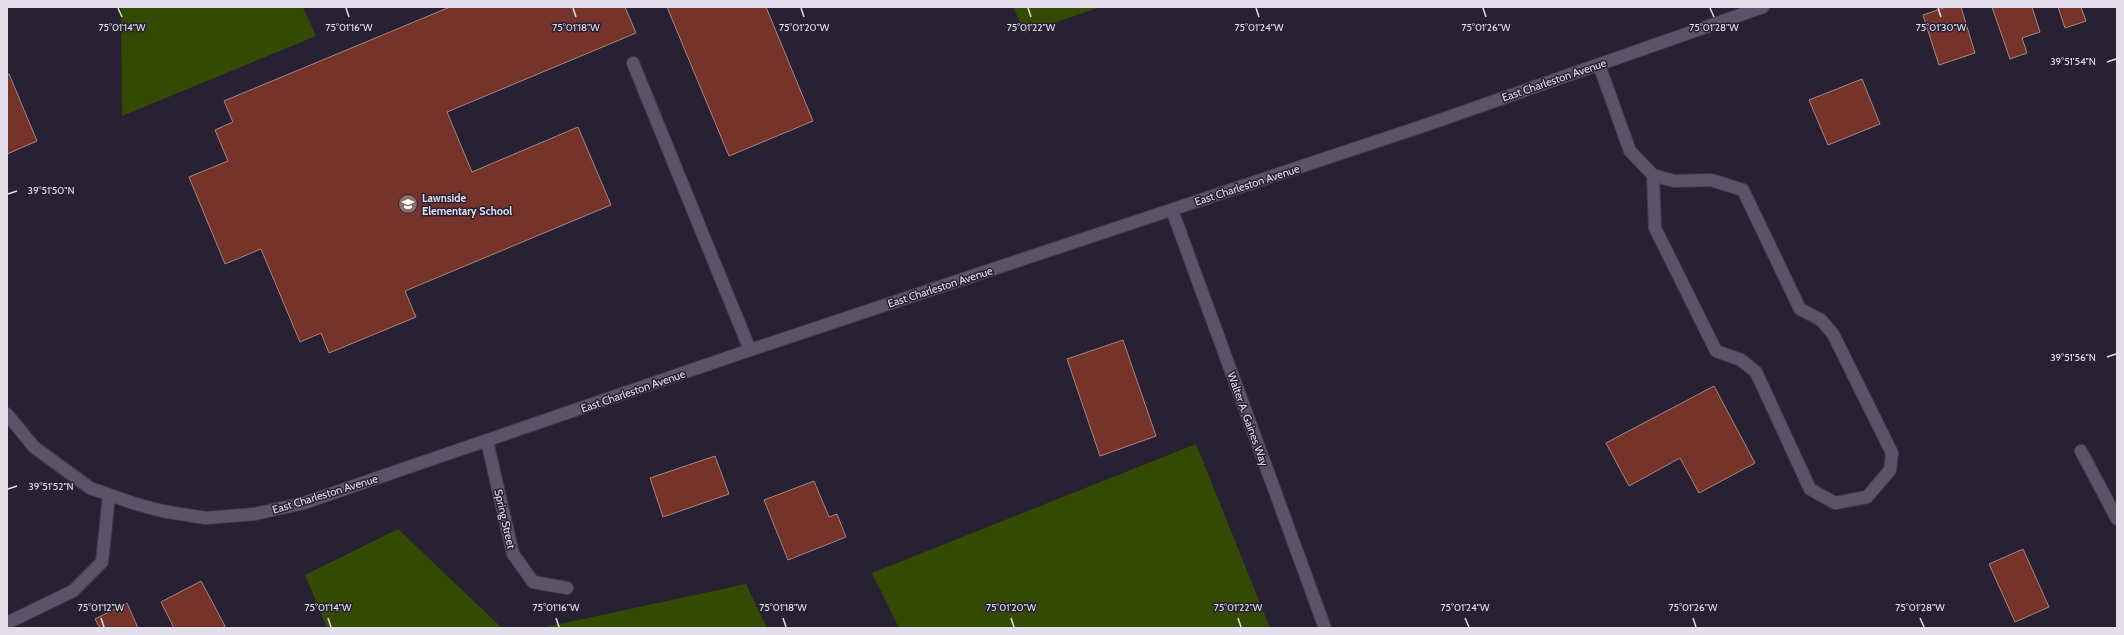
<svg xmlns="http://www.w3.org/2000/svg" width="2124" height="635" font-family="Cabin,sans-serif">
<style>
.green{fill:#344a03}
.building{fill:#753329;stroke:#a38782}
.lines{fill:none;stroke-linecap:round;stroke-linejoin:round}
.minor-casing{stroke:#423d4c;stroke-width:14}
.minor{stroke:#5a5468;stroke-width:12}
.ticks{fill:none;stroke:#e2dfeb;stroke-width:1.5}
.labels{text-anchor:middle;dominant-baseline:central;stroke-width:3;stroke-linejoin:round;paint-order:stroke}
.street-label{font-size:11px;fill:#e2dfeb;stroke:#272133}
.poi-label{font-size:11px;font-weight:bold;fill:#e2dfeb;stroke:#272133;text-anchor:start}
.ticks-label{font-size:10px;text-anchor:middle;fill:#e2dfeb;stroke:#272133;stroke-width:3;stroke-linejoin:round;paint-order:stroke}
</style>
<rect width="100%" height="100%" fill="#272133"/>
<path class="green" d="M121,7h182l13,29 -194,80z
M1013,7h87l-75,26z
M1196,444l74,184h-371l-27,-55z
M398,529l104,99h-175l-22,-53z
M746,584l21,44h-226z"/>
<path class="building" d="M450,7h175l11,26 -189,79 25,60 106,-45 33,78 -206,86 11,26 -87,36 -8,-20 -21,9 -39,-93 -36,15 -36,-87 39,-16 -13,-31 18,-8 -9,-21z
M667,7h99l47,114 -84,35z
M1946,7h15l14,46 -36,12 -16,-50z
M1992,7h40l8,25 -18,6 5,15 -17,6z
M2058,7h23l5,14 -21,7z
M9,74l28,67 -30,13v-79z
M1862,79l18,45 -52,21 -19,-45z
M1123,340l33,96 -56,20 -33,-97z
M1714,386l41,77 -56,30 -19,-35 -51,28 -23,-43z
M715,456l14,38 -66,23 -13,-39z
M814,481l15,36 8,-3 9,23 -58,23 -24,-60z
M2023,549l26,58 -34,15 -26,-58z
M201,581l24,45 -3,2h-48l-13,-26z
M127,603l11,25h-38l-5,-9z"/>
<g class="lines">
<g class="minor-casing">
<path id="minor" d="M633,63l117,287
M1599,65l31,86 23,24 21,6 37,-1 32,10 57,119 21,11 12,14 59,119 -2,17 -23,27 -32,6 -25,-14 -54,-117 -15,-12 -25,-9 -61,-123 -2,-53
M1172,210l153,418
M7,414l27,33 56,41 43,15 29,8 44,7 49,-4 49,-11 446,-153 676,-225 337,-118
M487,441l26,113 20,28 34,6
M2081,451l36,68
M7,623l66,-32 29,-29 7,-66"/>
</g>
<use href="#minor" class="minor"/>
</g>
<path class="ticks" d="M118,8l4,9M346,8l3,9M573,8l3,9M801,8l3,9M1028,8l3,9M1256,8l3,9M1483,8l3,9M1710,8l4,9M1938,8l3,9M2107,62l9,-3M8,194l9,-3M2107,357l9,-3M8,489l9,-3M101,618l3,9M328,618l3,9M556,618l3,9M783,618l3,9M1011,618l3,9M1238,618l3,9M1465,618l4,9M1693,618l3,9M1920,618l4,9"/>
<defs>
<g id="school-disc" transform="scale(1)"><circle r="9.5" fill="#8d6e63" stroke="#272133"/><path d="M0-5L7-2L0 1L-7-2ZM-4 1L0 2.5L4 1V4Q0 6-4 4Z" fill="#fff"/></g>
</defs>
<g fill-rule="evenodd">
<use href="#school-disc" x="408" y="204"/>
</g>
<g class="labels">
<g class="street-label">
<text transform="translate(1554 80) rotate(-19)">East Charleston Avenue</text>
<text transform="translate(1247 185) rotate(-18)">East Charleston Avenue</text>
<text transform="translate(940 287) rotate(-18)">East Charleston Avenue</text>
<text transform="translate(633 391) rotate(-19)">East Charleston Avenue</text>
<text transform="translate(1248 419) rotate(70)">Walter A. Gaines Way</text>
<text transform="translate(325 494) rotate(-17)">East Charleston Avenue</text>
<text transform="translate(505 519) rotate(77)">Spring Street</text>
</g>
<g class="poi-label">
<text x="422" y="198">Lawnside<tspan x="422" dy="13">Elementary School</tspan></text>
</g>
</g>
<g class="ticks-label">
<text x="1941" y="31">75°01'30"W</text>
<text x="122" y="31">75°01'14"W</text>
<text x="349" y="31">75°01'16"W</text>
<text x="576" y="31">75°01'18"W</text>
<text x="804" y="31">75°01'20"W</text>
<text x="1031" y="31">75°01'22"W</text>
<text x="1259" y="31">75°01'24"W</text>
<text x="1486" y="31">75°01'26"W</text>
<text x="1714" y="31">75°01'28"W</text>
<text x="2073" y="65">39°51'54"N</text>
<text x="51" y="194">39°51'50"N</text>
<text x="2073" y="361">39°51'56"N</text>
<text x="51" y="490">39°51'52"N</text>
<text x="101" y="611">75°01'12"W</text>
<text x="328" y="611">75°01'14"W</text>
<text x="556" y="611">75°01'16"W</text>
<text x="783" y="611">75°01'18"W</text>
<text x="1011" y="611">75°01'20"W</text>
<text x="1238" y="611">75°01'22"W</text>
<text x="1465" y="611">75°01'24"W</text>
<text x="1693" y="611">75°01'26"W</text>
<text x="1920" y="611">75°01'28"W</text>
</g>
<rect width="2124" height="635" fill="none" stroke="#e2dfeb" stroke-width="16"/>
</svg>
